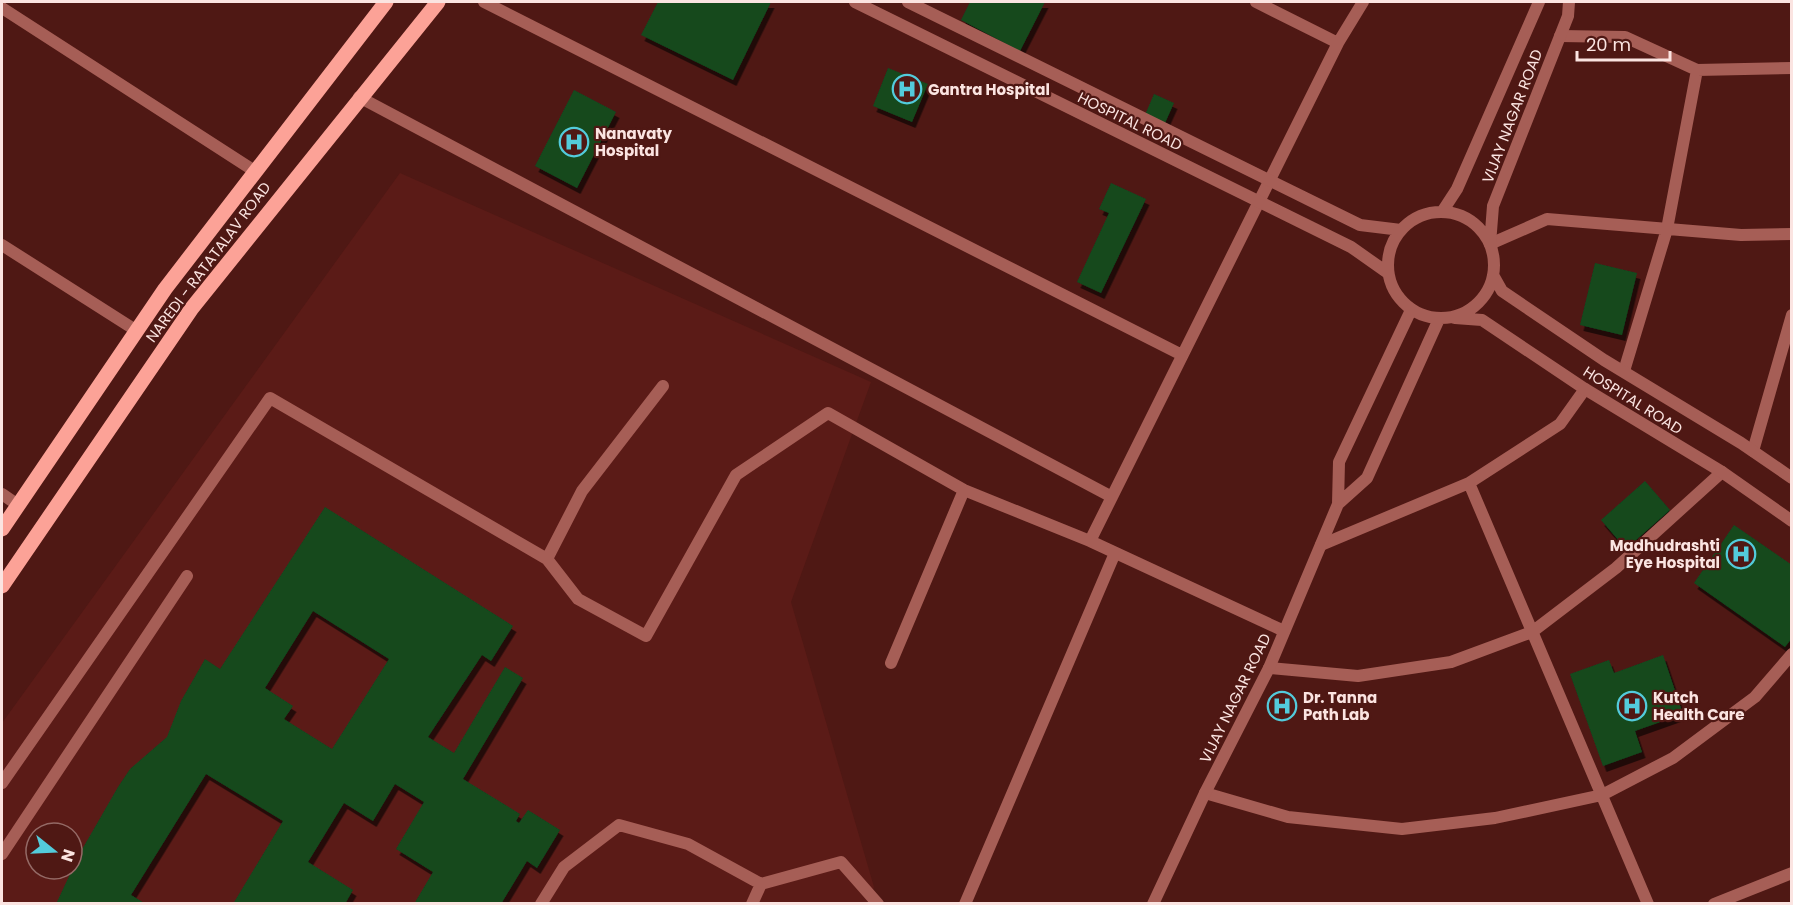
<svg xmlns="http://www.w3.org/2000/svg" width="1793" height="905" font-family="Poppins,sans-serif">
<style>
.built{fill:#5b1b17;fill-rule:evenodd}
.building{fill:#124a1f;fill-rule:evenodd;filter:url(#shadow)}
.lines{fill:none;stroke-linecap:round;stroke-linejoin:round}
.minor{stroke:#a65e56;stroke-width:12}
.tertiary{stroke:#a65e56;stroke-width:12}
.primary{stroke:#fca297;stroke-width:15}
.labels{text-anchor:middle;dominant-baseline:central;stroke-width:4.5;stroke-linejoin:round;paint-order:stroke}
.poi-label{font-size:15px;font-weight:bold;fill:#fbe4e1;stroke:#4f1814;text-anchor:start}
.street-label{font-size:15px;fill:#fbe4e1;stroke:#4f1814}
</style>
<defs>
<filter id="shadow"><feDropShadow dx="3.5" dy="6" stdDeviation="0" flood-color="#0009"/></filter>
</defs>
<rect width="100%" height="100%" fill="#4f1814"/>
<path class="built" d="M400,173l471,209 -80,220 83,285 -5,16 -867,1v-181zM36,833h36v36h-36z"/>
<path class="building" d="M658,2h113l-38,78 -92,-45z
M970,2h75l-25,49 -59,-31z
M888,68l40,16 -16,38 -39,-16z
M574,90l42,22 -39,76 -42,-22z
M1154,94l20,9 -9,20 -20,-8z
M1111,183l35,16 -45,94 -24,-11 32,-69 -10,-4z
M1595,263l42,10 -15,62 -42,-10z
M1645,481l25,29 -44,39 -25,-29z
M325,507l188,119 -22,35 -9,-6 -54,82 26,16 51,-86 18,11 -60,101 57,35 -4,7 3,2 9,-13 32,20 -23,38 -10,-7 -26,43h-87l19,-32 -37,-23 28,-47 -29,-18 -22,37 -29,-18 -36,59 45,28 -8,14h-112l50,-83 -77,-47 -75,121 15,9h-90l24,-51 38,-66 12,-18 37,-32 14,-36 24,-42 15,10zM313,611l76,48 -57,90 -48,-30 9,-13 -28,-18z
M1734,525l58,40v73l-7,9 -91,-64z
M1663,655l20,59 -48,17 7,21 -39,14 -33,-92 39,-14 5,13z"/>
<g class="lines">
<path class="minor" d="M484,2l698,353
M1256,2l82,41
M2,8l254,164
M1560,36l65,1 72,33 95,-2
M359,97l753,400
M1490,244l57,-25 194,16 51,-1
M2,245l135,86
M1624,371l43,-142 30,-159
M1753,451l39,-136
M1469,483l179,421
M2,494l16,11
M1090,541l248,-498 25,-41
M1321,545l148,-62 91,-59 25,-35
M547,559l35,-68 81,-105
M891,663l73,-173
M1269,668l89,8 93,-14 81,-30 84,-64 106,-96
M2,783l268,-385 277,161 31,40 68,37 90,-161 92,-62 136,77 126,51 194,90
M1205,793l83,24 114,12 93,-11 107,-23 71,-37 82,-61 37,-43
M2,854l185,-278
M761,884l80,-22 37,42
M541,904l23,-37 55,-42 69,19 73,40 -9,20
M965,904l150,-351
M1714,904l78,-31"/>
<path class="tertiary" d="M855,2l496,245 37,26
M908,2l452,223 41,5
M1388 265a53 53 0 1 1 106 0a53 53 0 1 1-106 0Z
M1442,212l15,-23 82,-187
M1490,244l3,-38 75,-190 1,-14
M1493,275l9,16 102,69 137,83 51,35
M1455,318l27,2 103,69 137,83 70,49
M1338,504l29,-26 72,-159
M1153,904l52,-111 64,-125 69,-164 1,-42 72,-152"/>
<path class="primary" d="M2,529l163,-240 221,-287
M2,586l190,-278 246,-306"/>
</g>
<defs>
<g id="hospital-ring" transform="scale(1.5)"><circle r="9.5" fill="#4f1814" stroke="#53cbdb" stroke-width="1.5"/><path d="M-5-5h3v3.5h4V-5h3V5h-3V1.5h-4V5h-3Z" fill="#53cbdb"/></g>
</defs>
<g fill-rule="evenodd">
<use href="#hospital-ring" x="907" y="89"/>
<use href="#hospital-ring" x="574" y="142"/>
<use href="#hospital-ring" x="1741" y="554"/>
<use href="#hospital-ring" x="1282" y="706"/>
<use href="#hospital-ring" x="1632" y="706"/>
</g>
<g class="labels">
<g class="poi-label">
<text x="928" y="89">Gantra Hospital</text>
<text x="595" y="133">Nanavaty<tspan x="595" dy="17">Hospital</tspan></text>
<text x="1720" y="545" text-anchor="end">Madhudrashti<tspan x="1720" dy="17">Eye Hospital</tspan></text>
<text x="1303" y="697">Dr. Tanna<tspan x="1303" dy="17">Path Lab</tspan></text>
<text x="1653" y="697">Kutch<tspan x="1653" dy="17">Health Care</tspan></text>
</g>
<g class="street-label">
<text transform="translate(1512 116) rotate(-69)">VIJAY NAGAR ROAD</text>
<text transform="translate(1130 121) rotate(26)">HOSPITAL ROAD</text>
<text transform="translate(208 262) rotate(-53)">NAREDI - RATATALAV ROAD</text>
<text transform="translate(1633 400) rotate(32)">HOSPITAL ROAD</text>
<text transform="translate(1235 698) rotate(-64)">VIJAY NAGAR ROAD</text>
</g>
</g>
<rect width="1793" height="905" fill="none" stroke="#fbe4e1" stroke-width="6"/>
<g transform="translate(54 851) rotate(108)"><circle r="28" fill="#4f1814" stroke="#946a66" stroke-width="1.5"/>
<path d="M0-4.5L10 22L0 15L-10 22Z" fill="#53cbdb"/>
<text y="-9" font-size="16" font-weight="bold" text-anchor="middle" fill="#fbe4e1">N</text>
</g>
<path d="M1577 51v9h93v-9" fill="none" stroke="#fbe4e1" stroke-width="3"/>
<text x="1586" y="51" font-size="18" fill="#fbe4e1" stroke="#4f1814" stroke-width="4.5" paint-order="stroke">20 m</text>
</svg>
